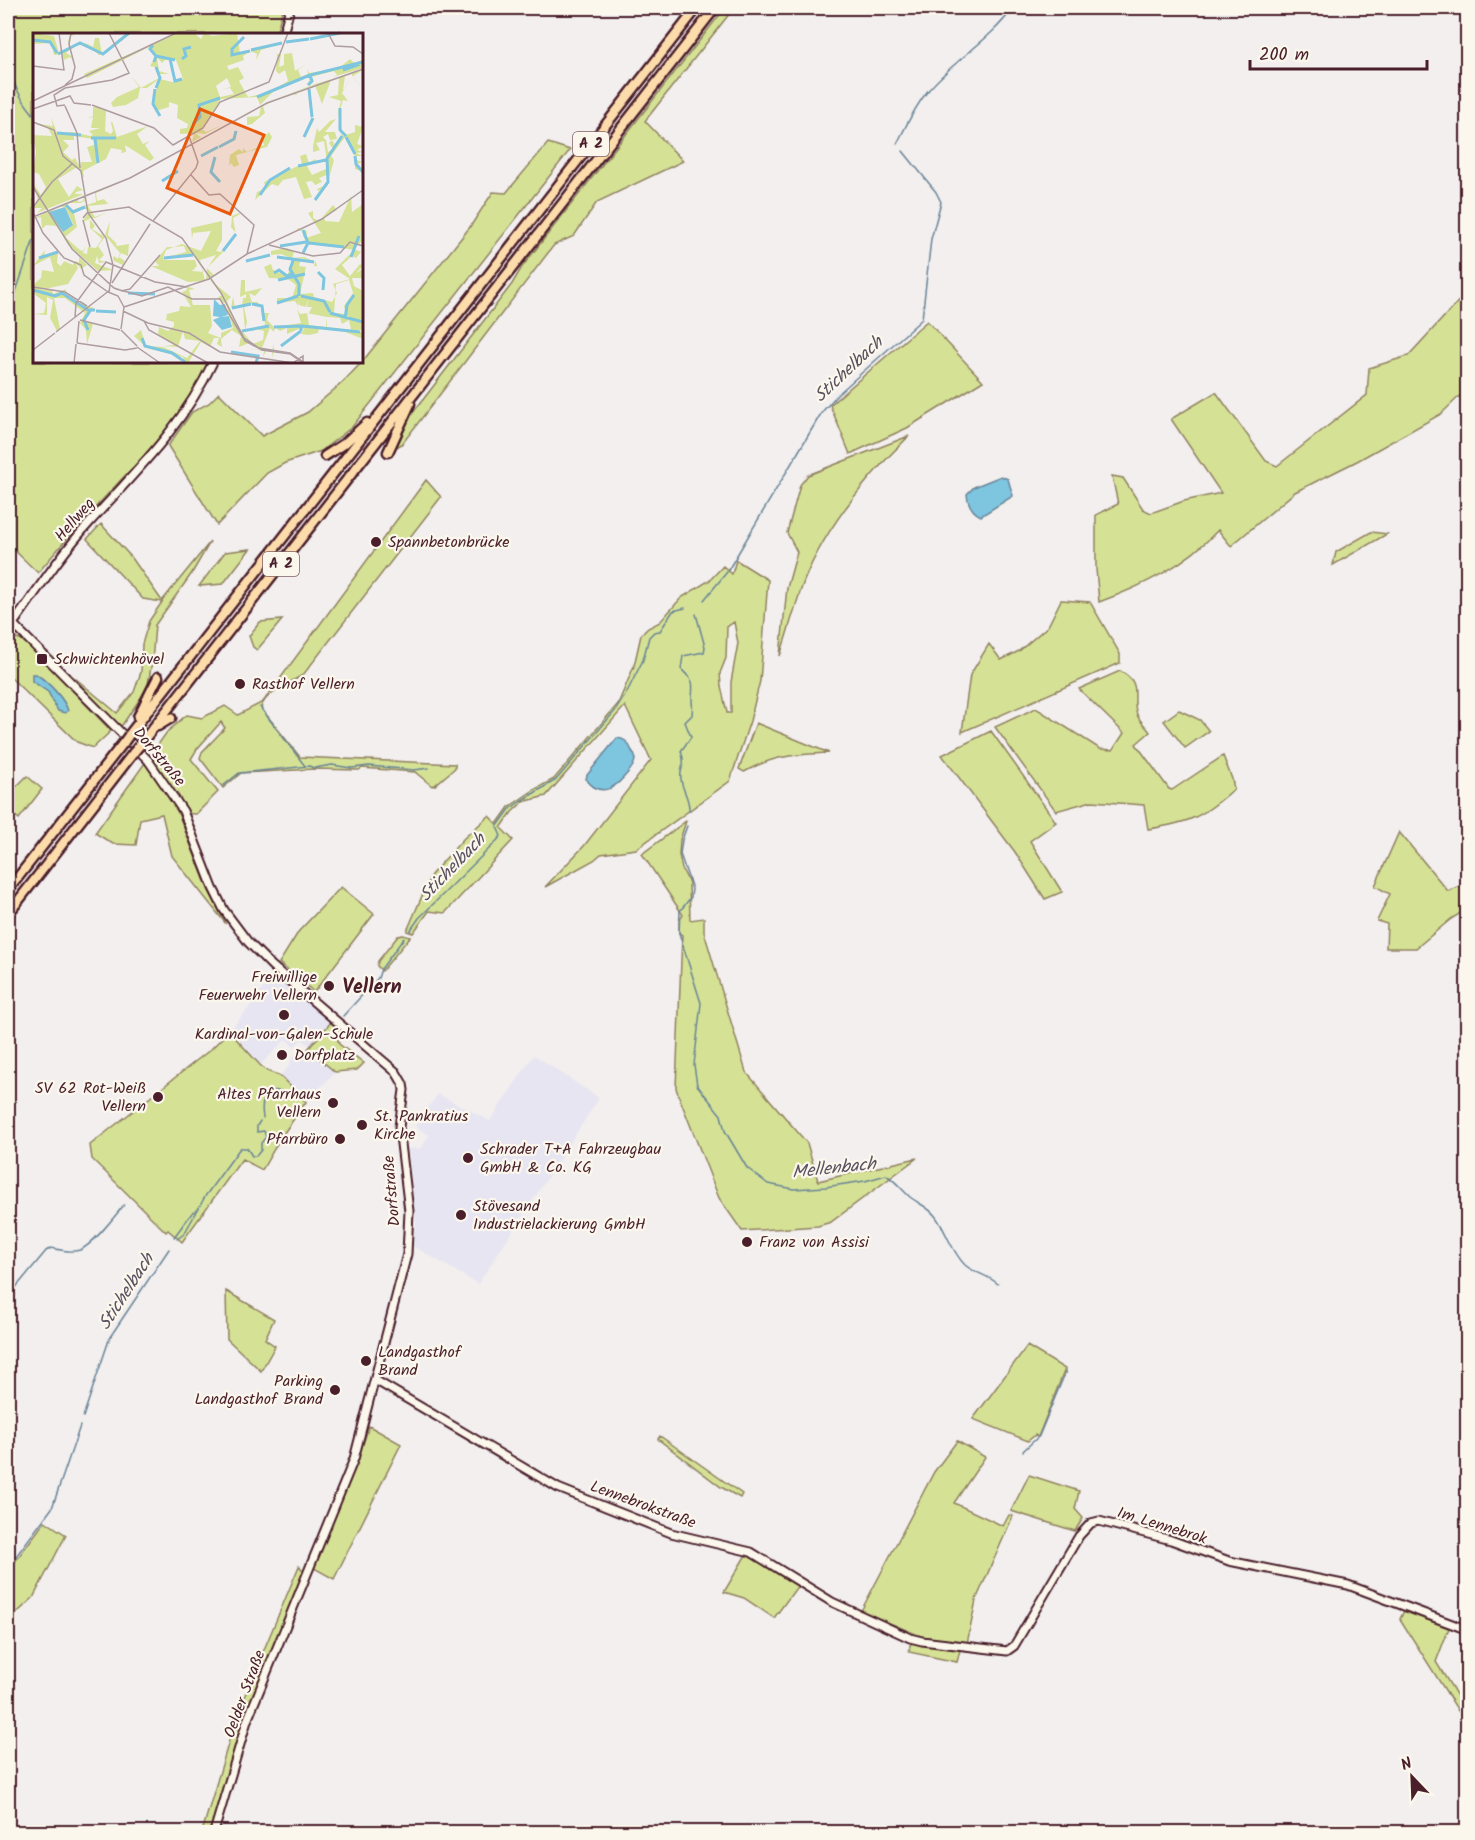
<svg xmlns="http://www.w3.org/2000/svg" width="1475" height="1840" font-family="Kalam,sans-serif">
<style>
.built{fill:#e7e5f1}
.green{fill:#d5e295;stroke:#908060;stroke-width:1.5;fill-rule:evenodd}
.water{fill:#7ec5df;stroke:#698397;stroke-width:1.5}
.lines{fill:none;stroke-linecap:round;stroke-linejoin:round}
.stream{stroke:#698397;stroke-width:1.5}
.secondary-casing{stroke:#4a1f2b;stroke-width:11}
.highway-casing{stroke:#4a1f2b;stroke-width:13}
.secondary{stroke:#fbf7ec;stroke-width:7}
.highway{stroke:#fddcac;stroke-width:8}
.highway-bridge-casing{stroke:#4a1f2b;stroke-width:13;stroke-linecap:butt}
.highway-bridge{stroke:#fddcac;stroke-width:8}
.poi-dot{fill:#4a1f2b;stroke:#fbf7ec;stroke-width:2}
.labels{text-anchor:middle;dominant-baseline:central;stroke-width:4.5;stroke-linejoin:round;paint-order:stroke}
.shield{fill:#fbf7ec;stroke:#7f6065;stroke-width:1.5}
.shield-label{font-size:15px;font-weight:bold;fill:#4a1f2b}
.street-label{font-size:16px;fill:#4a1f2b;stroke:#fbf7ec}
.poi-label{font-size:16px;fill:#4a1f2b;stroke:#fbf7ec;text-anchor:start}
.water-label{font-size:18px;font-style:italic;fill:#5a5161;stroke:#fbf7ec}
.quarter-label{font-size:20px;font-weight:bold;fill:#4a1f2b;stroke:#fbf7ec}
.inset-river{fill:none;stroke:#7ec5df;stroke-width:3}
.inset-road{fill:none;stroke:#af9ca0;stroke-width:1.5}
.view{fill:#e8590c;fill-opacity:0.15;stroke:#e8590c;stroke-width:3}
.inset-edge{fill:none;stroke:#4a1f2b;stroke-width:3}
</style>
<rect width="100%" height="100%" fill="#f2efee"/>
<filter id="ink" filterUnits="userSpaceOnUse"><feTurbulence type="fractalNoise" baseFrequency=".0167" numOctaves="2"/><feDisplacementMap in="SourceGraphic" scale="12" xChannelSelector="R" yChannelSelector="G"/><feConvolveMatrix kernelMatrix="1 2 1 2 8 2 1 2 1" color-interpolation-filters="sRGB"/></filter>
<g filter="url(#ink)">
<path class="built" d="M273,975l59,46 -22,25 -8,-7 -8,8 -8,-8 -26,26 -31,-34 19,-22z
M301,1049l10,3 24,20 -29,30 -26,-26 9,-10 3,-8z
M534,1055l65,43 -121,186 -65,-38 3,-26 -8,-71 14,-1 7,-13 -14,-9 23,-32 52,27z"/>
<path class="green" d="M8,8h275l-7,26h-242v328h175c-17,47 -57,85 -91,121 -27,29 -55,59 -80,90l-30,-29z
M725,8h9l-89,113 38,40 -86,41 -23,34 -20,9 -152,199 -7,4 1,-9 6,-12 110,-143 10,-17z
M548,143l22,7 -218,277 -31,24 -36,12 -18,10 -50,52 -49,-79 24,-34 17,-9 10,-10 43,43 46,-24 35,-30 19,-20 108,-135 23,-35 13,1z
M1467,292v97l-26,25 -84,47 -62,31 -64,54 -13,-16c-32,35 -75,56 -119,72l-3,-33v-54l22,-11 -6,-28 11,2 20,31 8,4 33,-12 37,-8 -50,-74 45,-27 50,69 11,5 90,-71 2,-27 39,-12z
M927,321l56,60 -76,47 -57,26 -20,-49z
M909,436c-43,42 -83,90 -105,145 -9,25 -16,50 -24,75l7,-68 10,-36 -10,-19 13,-48 8,-10z
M426,480l15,17 -138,178c-13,8 -38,17 -42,33l39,49 155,7v4l-20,17 -3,1 -17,-14 -53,-4 -3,2 -45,-1 -73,4 -18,15 -23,-30 2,-6 23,-24 -4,-6 -24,27 -6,10 27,33 -22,22 -18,-1 30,76 18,35 -54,-68 -10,-42 -22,5 -4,26 -23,-1 -18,-11 72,-101 17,-15 3,-2 15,3 23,-12 13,9 25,-13z
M101,524l31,34 30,43 48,-59 -18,31 -37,52 -3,37 -4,22 -6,12 -22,32 -51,-55 48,40 17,-21 7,-20 1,-28 7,-23 13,-19 -19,-3 -56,-60z
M1371,532l16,2 -54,31 3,-13z
M250,549l-27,35 -24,2 26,-34z
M736,560l32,20 -8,101 -10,40 -20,60 -94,68 -35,5 -7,6 -49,27 39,-41 67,-86 -26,-54 -79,90 -23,6 -11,10 -11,16 12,12 -68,73 -16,-2 -16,22 -6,-2 24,-56 33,-37 25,-22 8,8 12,-17 25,-17 20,-11 64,-75 16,-38 7,-31 7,-7 12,-6 21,-24 29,-18 13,-14 9,8zM734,622l4,21 -7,39v31h-4l-6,-27 -1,-13 6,-15 1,-31z
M1061,600l29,2 30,52v9l-158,69 8,-57 19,-31 12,16 18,-9 29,-25z
M282,620l-25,30 -4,-3 -4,-11 11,-14z
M11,637l9,2 13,10 78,82 -18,17 -16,-6 -69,-67v-30z
M1120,671c25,13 9,27 18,46 3,5 9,11 12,15l-14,12 33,45 3,1 51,-34 9,23 2,10c-31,28 -45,34 -86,40l-4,-24 -52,-4 -36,10 -61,-84 41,-19 64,41 13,1 11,-17 -45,-44z
M1179,710l21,10 9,11 -24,17 -21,-27z
M756,723l73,30c-35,2 -54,2 -85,19l-5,-3z
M991,731l65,91 -26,19 32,51 -17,7 -30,-47 -73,-97z
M27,776l15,13 -23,30 -11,-9v-15z
M686,821l-6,19 -1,15 3,14 7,14 1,37 14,-2v14l42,140 61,71 11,38 99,-23 -86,64 -13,4 -76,5 -23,-33 -41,-104 -2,-6 6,-153 -3,-2v-12l4,-6 -41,-61z
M1399,832l49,59 19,-8v26l-16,10 -35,29h-30l1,-24 -10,-3 13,-27 -15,-8z
M341,887l33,27 -60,78 -35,-29 20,-32z
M403,935l7,2 -28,34 -5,-5 1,-5 20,-25z
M332,1021l9,8 -2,6 -2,1 2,8 25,19 -7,7 -22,2 -27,-23z
M229,1031l31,34 7,6 13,5 26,26 -25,35 -19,33 -20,-11 -60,83 -14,-12 -2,2 -74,-73 -2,-14 121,-96z
M226,1291l48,28 -9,20 10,7 -14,25 -34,-32z
M1027,1346l38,23 -27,68 -3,-2 -7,6 -55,-22z
M369,1426l32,18 -67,135 -20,-11 42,-103z
M660,1436l82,58 -2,4 -19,-11 -63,-48z
M957,1441l28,16 -31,46 49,23 6,-11 4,1 -37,84 -9,44 -44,-7 -62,-26 73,-139z
M1029,1475l50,16 -4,18 8,9 -8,13 -64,-20z
M45,1521l21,14 -33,63 -25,23v-50z
M747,1553l52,31 -25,34 -30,-20 -20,-6z
M299,1566l6,6 -56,135 -37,125h-10l35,-118z
M1404,1611l45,17 -13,34 31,50v13l-67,-106z
M913,1642l47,8 -3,12 -48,-10 1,-7z"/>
<path class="water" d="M1001,476l7,3 5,17 -32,20c-9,-4 -13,-12 -14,-22l7,-7z
M32,674h4c11,7 29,25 32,37l-3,2 -7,-2 -10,-19 -16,-11z
M617,738c8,1 11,4 14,11 1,2 4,6 4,8 1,7 -6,15 -11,20 -12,14 -26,19 -38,2l1,-4z"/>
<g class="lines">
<path class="stream" d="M8,61c6,6 4,15 7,24 4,11 12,21 19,30
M897,144c9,-18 17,-36 30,-52 25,-31 63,-51 86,-84
M8,315l26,-76
M704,600l23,-28 95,-160 15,-17 85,-76 9,-80 10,-37 -5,-10 -33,-41
M260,707l45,59
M223,786l16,-13 70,-7 5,2 18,-3 19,3 18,-2 45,4 15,-2
M689,811c1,-12 -7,-21 -8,-32 -2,-13 6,-11 0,-28l10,-14 -6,-15 7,-7c1,-6 0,-11 0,-16 1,-19 3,-16 -11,-30l2,-13 21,-4 1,-5 -9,-33
M687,826l-5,14 -2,14 12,35 -1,8 -11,14 -1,22 22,70 -7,62 3,20 24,30 4,16 22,37 21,16 26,5 31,-2 40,-6 21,-6c10,6 15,14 24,22 9,7 19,10 26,20 11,15 15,34 29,48 9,8 23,10 33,19
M410,931l9,-13 74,-73 8,-9 -4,-9 13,-18 11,-8 35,-21 59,-69 11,-17 17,-34 6,-23 5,-5 6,-1 13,-20 12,-3
M343,1016l35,-38 3,-9 23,-31
M263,1118c-2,-13 -1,-31 16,-27 4,0 10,4 14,5
M174,1237l18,-24 5,-3
M177,1239l7,-5 22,-39 34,-47h7l5,8h4l5,-6v-7l5,-6 -2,-6 -7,1v-6l3,-5
M8,1297l38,-46 5,-3c8,2 20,5 29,2 13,-5 34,-33 44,-45
M83,1417l27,-80 59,-88
M1023,1451l16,-15 27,-65
M8,1567l44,-59 28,-82"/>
<g class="secondary-casing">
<path id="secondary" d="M283,34l7,-26
M13,624l135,136 35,51 30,77 11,22 24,32 24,24 124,106 7,12 1,6 -5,37 10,84 -2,43 -53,205 -107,262 -33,111
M8,631c27,-37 51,-75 83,-110 47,-52 92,-95 122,-159
M375,1380l183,108 113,45 80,19 81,50 78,36 12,3 85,10 7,-5 65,-110 12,-13 8,-2 72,19 58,21 119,24 120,45"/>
</g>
<g class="highway-casing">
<path id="highway" d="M388,452l22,-48
M325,456l20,-13 22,-20
M138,717l20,-40
M158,726l13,-8
M129,735l568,-727
M139,746l576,-738
M8,890l116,-148
M8,914l126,-162"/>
</g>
<use href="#secondary" class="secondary"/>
<use href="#highway" class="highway"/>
<g class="highway-bridge-casing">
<path id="highway-bridge" d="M124,742l5,-7
M134,752l5,-6"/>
</g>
<use href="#highway-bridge" class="highway-bridge"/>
</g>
</g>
<g class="poi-dot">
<circle cx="376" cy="542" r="6"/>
<rect x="36" y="653" width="12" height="12" rx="3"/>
<circle cx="240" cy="684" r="6"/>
<circle cx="329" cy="986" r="6"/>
<circle cx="284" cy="1015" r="6"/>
<circle cx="282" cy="1055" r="6"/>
<circle cx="158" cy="1097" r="6"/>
<circle cx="333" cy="1103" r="6"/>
<circle cx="362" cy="1125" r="6"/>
<circle cx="340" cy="1139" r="6"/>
<circle cx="468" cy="1158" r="6"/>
<circle cx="461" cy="1215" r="6"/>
<circle cx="747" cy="1242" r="6"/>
<circle cx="366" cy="1361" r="6"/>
<circle cx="335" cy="1390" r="6"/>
</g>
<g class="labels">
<g class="shield">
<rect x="573" y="132" width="36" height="24" rx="4.5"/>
<rect x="263" y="552" width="36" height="24" rx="4.5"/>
</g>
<g class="shield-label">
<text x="591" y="144">A 2</text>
<text x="281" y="564">A 2</text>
</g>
<g class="street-label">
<text transform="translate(75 520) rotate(-49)">Hellweg</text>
<text transform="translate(159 757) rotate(50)">Dorfstraße</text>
<text transform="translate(392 1191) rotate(-95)">Dorfstraße</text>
<text transform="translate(643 1505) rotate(20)">Lennebrokstraße</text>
<text transform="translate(1162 1526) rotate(17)">Im Lennebrok</text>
<text transform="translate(245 1694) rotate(-70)">Oelder Straße</text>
</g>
<g class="poi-label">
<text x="388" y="542">Spannbetonbrücke</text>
<text x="54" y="659">Schwichtenhövel</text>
<text x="252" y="684">Rasthof Vellern</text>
<text x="317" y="977" text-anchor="end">Freiwillige<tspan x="317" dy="18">Feuerwehr Vellern</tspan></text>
<text x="284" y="1034" text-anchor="middle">Kardinal-von-Galen-Schule</text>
<text x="294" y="1055">Dorfplatz</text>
<text x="146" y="1088" text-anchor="end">SV 62 Rot-Weiß<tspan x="146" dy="18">Vellern</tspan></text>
<text x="321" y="1094" text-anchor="end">Altes Pfarrhaus<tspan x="321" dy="18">Vellern</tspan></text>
<text x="374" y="1116">St. Pankratius<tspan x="374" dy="18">Kirche</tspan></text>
<text x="328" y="1139" text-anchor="end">Pfarrbüro</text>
<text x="480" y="1149">Schrader T+A Fahrzeugbau<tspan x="480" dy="18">GmbH &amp; Co. KG</tspan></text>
<text x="473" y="1206">Stövesand<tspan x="473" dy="18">Industrielackierung GmbH</tspan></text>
<text x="759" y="1242">Franz von Assisi</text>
<text x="378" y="1352">Landgasthof<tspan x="378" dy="18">Brand</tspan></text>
<text x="323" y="1381" text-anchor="end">Parking<tspan x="323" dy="18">Landgasthof Brand</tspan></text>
</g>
<g class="water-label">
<text transform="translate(849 370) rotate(-43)">Stichelbach</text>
<text transform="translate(453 868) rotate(-46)">Stichelbach</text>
<text transform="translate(834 1169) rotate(-6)">Mellenbach</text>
<text transform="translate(127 1292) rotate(-57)">Stichelbach</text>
</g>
<g class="quarter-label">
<text x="372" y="988">Vellern</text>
</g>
</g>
<g transform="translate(33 33)">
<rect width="330" height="330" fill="#f2efee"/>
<path d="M0,0l21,3 5,17 10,-4 -1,-8 3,-8 4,2 -5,1v12l9,-6 9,2 5,3 2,-9h4l3,16 6,-3 5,-6 2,-1 -7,8 -9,3 -11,-10 -9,-2 -13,10 7,4v3l-3,-3 -6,3 -2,-6 -8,1 -3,-12 -18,1zM144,0h17l7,6 3,-6 8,3 25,-3 3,21 45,-12 -24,8 -5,10 1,-6 -6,-3 -8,5 1,4 -17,6 2,4 9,-3 6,11 -5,3 9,16 22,-5 18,-11 -3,-11 -6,4 -3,-3 1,-17h4l-2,13 5,-2v-11l8,-1 3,18 10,-6 -7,5 3,7 7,-3 -1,-5 2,4 29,-4 12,-10 4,4 8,-3 1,8 -30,9 4,-2 -3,-4 -23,6 -3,8 2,-10 -33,13 -17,17 -3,-8 -36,2 -19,30 4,3 16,-7 -17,9 -10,-1 6,4 -9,5 2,-9 -14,1v-5l7,-1 1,-4 -11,-6 1,-13 -9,-3v5l-13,4 -3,-6 6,-26 -12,9h-7l-2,10 -12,7 -13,2 -2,-4 6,-6 22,-10 -8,-11 10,12 18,-10 -4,-11 -5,-1 5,-9 -6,-10 -62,31 -3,-4zM124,24l5,6 5,-5 9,2 7,19h-8l1,4 -16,-4v-5h9l-10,-3zM194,45l4,9 -8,2 7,-1 4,6 -14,3 -4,-11zM330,37l-10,6 10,13 -12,-15 -6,2 -2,14 1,-1 4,-7 2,-3 -8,14 6,8 -5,-1 -4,13 4,23 12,-4v-7l8,2 -6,17 6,2 -6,4 6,2 -7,1 7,3h-7v4l7,2 -6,2 6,8 -8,-3v-13l-10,-19 -14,19 3,4 -7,26 -9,5 -1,-2 9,-4 3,-11 -10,4 3,4 -7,3 -3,-4 -6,1 6,15 -8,2 -8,-22 -13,3 -5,6 -6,-2 -17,16 2,-8 9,-4 -2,-6 38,-18 -2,-8 6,-2 3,9 6,-4 2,3 -10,4 5,9 16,-7 -4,-27 -8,2 4,7 -7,2v-6l4,-18 2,4 11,-11 6,-2 -11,13h10l2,7 -7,1 -2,-6 -5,3 3,3 2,12 5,-3 -4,-6 3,-3 3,5 7,-7 -4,-26 3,-11 -12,-4 9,-2 1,-17 -8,2 -9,24 -7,-19 -19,7 1,3 -7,-1 -27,12 2,7 -13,11 -5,1v-8l12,-1 2,-9 -52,28 40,-23 22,-11 44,-17zM59,72l9,3v1l5,2 -1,20 6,3 2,-3 -2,-8 1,-2 5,16 31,-11 -11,8 6,10 7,-3 -5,4 9,13 -4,3 -25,-16 1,7 -5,1 1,-3 -11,-2 -5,11 -23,12 1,7 -7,-11 -19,12 11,18 8,-11 6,4 -7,2 -1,2h9l-47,19 5,-5h-9l5,-8 -5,-17 8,12 5,-8 -7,-13 -6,-2 3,-20 -3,-17 19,1 -4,-8 -15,-5 20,3 -2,-9 6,16 16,-1 17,4 3,-1 -4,-4 11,-3h-9l2,-11 -6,1 6,-2v-9h5zM41,103l19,3 1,6 -7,2 5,15h-11l-1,5 -5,-9 -3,2 -9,-8 6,-6 -6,-6h11zM236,99l3,5 -5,10 -31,8 3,10 -5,2 -3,-4 -2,3 1,-11 9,-6 4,3v-4l4,4 17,-7 -2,-6zM137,123l-39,22 -35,15 1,8 7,-2 4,5 -20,2 7,11 13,-5 -13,6h-6l6,8 -3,3 13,8 -7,9 6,9 -5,5 7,2 -7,1 -2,-7 -2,7 18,7 -15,1 -30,-26 -11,-19 -11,-1 -4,4 -1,-12 -8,2 32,-16 13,-5v4l5,-1 1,-5 1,5 -5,2h-14l4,8 16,-6v-5l1,5 9,-3 -1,-10 -10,3 44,-16zM26,174h6l8,17 -10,8 -13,-20zM48,176h6l1,4 -6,9 8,-3v9l12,11 -6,9 -8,-1 -1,7 -4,-1 3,-8 -3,6 -3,-1 -15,-13 12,-10 -3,-14zM318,163l1,16 11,-8v36l-9,9 7,3 -5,6 -4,-2 -10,9 8,11 10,-12 3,2 -7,7 7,-4v9h-11l2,8 9,5v39h-10l10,2v7l-28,-11h-16l-1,5 -9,2 -8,-1 3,-5 -3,-1 -14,6v-6l-7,3 -5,-4 -1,5 -4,-4 -8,20 10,2 2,-6 -1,14 -1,-6 -6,-1 -3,6 1,-6 -7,-1 -8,-1 11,1 -11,-7 -10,4 2,-11 -9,-6 -11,9 1,8 -5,-3 2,-6h-5l-4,9 -9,-5 -13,21h-4l-1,-6 -36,-9 -13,-12 7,-6 5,16 17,1 24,11 13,-17 -15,-2 -2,-8 -5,16 -15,-1 11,-1 -16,-11 1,-7 9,4 6,-5v-4l-8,-2 1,-6 12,-3 1,-5 11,1 -9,-15 5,-2 -1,-4 9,3 -6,1 4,15h17l2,21 -4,7 13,5v-5l12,-5 -7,-24 -9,-6 5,-3 -12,-15h-4l1,-12 7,7 -5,4 22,18 -4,4 9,23 17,20 10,-4 1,-9 -8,-2 9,-2 -1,-14h5l-2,7 7,7 27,-4 -4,-14 3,5 9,-1 3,-6h-5l1,-8 -2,8 -7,-2v-4l-1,5 -3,-5 -18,2v-5h15l4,-13 -8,-6 -19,-1 -5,-11 7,-3 2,6 14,6 6,-17 -12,-5 -10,1v-4l16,-3 7,4 -2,6 12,-1 12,5 1,4h-3l1,-4 -14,-4 -2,8 7,1 -6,27 13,-1 1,4 18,5 5,-9 -4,-9 17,-5 -15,-10 19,-19 -48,-8 -6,3 -20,-1 19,1 7,-5 -3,-4v-6l-4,1 -1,-2 -2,1 2,-2 9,3 -1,7 15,-5 -13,-20 5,-2v7l6,3 14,-16 4,5 -13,7 1,4 14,1zM316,247l4,13 -9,13 2,8 -12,-1 2,-29zM274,280l20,4 -1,10 -17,-2zM294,284l13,1 2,6 7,-4 2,10 -24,-3zM206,180l1,1 -7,4 3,17 -12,16 -16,16 8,-12 -16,5 5,21 -17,1 -37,-16h8l-4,-5 12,-14h7l-8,3 -3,8 23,-6 -2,-6 -10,1 8,-3 19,7 10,-20 -18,2 -1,6 -1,-11 31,-7v19l-6,11 5,1 15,-19 -5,-6 1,-11zM144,222h17l10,17 -12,-1 5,-5 -2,-6h-33zM77,188l-2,14 8,8 1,3 12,-2 -1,12 -7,-3 -2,4 6,4 -2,4 -9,-4 -1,-3 1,-2 4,3 2,-6 -15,-18zM12,217l-1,6 14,-4 -1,11 4,3 3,-5 9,4 1,-4 5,1v-5l17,17 -9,-9 -6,4 -5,-6 2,5 -10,16 -28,6h12l1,4 13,-5 -1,6 5,5 24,8 -10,13 9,3 -6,20 -1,-14 -6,-7 5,-10 -20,-15h-11l6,31 -3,2 -7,-13 3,-18 -6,-3v18l-14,-1 11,-1 2,-10 -13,-10v-8l8,-7 1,-8 12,2 -4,-15 -17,9zM208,247h4v12l17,-4 -7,8 -6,-3 3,9h5l5,4 -10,-1 2,-2 -10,4 3,15 -2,8 -2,-23 -11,1h-1l2,-11 2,11 7,-2 1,-8h3v-4l-6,3z" fill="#d5e295" fill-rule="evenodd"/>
<path d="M32,174l8,18 -10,7 -14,-20zM181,266l6,6 5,-1 3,11 -7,2 8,-1 3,11 -10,3 -9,-10 7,-3 -7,-1z" fill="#7ec5df"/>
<path class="inset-river" d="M211,4l-12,12v6l18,-4M277,6l30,-6M0,7l17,2 7,11M253,9l23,-3M120,12l-3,4 6,7 -2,6M218,17l31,-7M25,21l22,-11 23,11 26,-21M123,23l19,4M137,26l5,22 7,-2M149,26l4,-3 -2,-7 7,-2M310,37l17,-6M275,52l4,-4 -2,-6 53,-13M123,55l4,-10 -4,-11M122,56l-2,15 7,12M276,56l3,28M224,64l53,-22M307,75v22l6,6M160,91l7,-7 -1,-12 21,-7M24,100l24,2M271,104l9,-19M313,104l9,17M58,105h25M62,105l3,25M186,114l15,-8 2,-8M168,123l17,-9M322,123l1,8 7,8M182,124l-4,15 9,10M265,133l28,-6 16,-24M129,148l16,-10M227,162l10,-15 20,-12M282,167l13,-18 -1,-24M33,172l7,7 12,-5M276,210l35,4M247,213l26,-4M190,218l13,-17M270,220l5,-10 -5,-13M244,224l37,5M318,224l8,-21M6,225l19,-6M131,225l29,-3M261,225l-4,11 9,15v12M213,228l24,-6M285,239l6,6 -1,12M241,240l5,-3 8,6 5,-2M245,247l27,-6M0,257l22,6 7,-3 26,17h7M95,260l27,1M268,263l23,5 6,11M244,270l21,-7M219,271l10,2 2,15M199,275l19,-4M63,278l20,1M297,280l33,9M312,286l2,-14 7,-10M269,293l58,6M241,294l27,-1v5M55,297l-4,-10 6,-9M209,298l27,-5M109,305l3,8 27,7 13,9M248,313l20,-15M198,319l27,4 -2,7"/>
<path class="inset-road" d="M295,0l7,13 18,1 10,7M0,33l31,4 -5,-37M32,52l7,-6 3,-12 -6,-23 2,-11M32,55l47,-8 17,-7 -20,-40M32,55l-11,7 3,11 8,-1M0,68l143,-68M59,72l62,23 19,17 30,-17 17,-26 49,-20 19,-49M32,73l12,27 3,35M0,76l37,-13 4,7 17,2M0,89l21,8 9,26 18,15 7,42 18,25 7,27 -4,27M158,142l18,20 11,-1 34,31 -7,29M0,154l39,62 42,39 9,3M0,174l19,-25 21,-19M0,179l10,21 21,25 17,7 3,10 24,17M0,184l97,-39 137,-75 96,-34M50,185l4,-5 42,-6 53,31 39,55 23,45 15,10 31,5 15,10M50,187l7,27M120,188l43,-53 2,-6 -9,-26M236,212l44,11 27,-3 10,-11 13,4M79,250l38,-59M0,254l32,5 22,14M83,256l26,7 26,-9 24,12h28l25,42 17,9 28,4 13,9M88,258l9,-2 30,-34M75,259l10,4 6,11M91,274l85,-28 38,-25 75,-35 41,-29M90,278l25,12 41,10 31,19 73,11 10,-7v5M42,284l1,-14 30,-41 49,20 32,5M47,287l40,10M111,288l5,9 59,33M88,296l3,-22M88,297l16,16M23,299l54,-42M44,310l48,7 12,-2M44,310l2,-22M104,314l23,16M0,317l22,-17M41,330l2,-19"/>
<path class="view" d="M167,76l64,26 -34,79 -63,-26z"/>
<rect width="330" height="330" class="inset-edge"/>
</g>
<rect width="1475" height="1840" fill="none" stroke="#fbf7ec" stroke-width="30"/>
<rect x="15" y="15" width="1445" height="1810" fill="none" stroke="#4a1f2b" stroke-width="2" filter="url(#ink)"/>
<g transform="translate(1412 1777) rotate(337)" stroke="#fbf7ec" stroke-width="4.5" paint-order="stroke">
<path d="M0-4.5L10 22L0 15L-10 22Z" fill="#4a1f2b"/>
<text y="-9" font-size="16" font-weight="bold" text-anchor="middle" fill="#4a1f2b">N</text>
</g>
<path d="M1250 60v9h177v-9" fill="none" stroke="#4a1f2b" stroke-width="3"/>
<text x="1259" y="60" font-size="18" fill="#4a1f2b" stroke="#fbf7ec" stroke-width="4.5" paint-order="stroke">200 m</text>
</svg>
